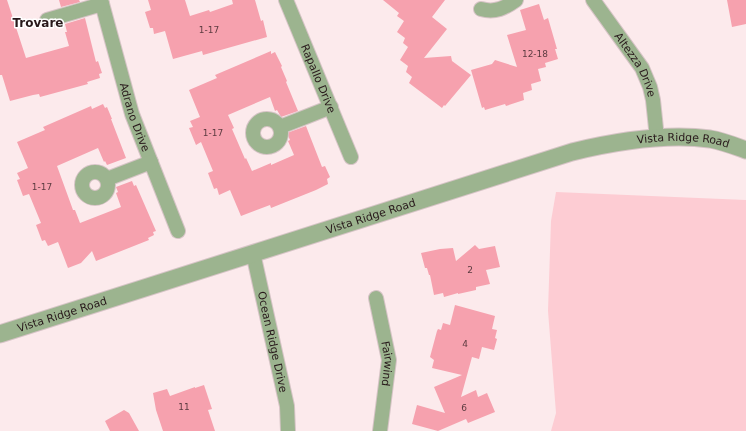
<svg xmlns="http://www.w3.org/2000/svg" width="746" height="431" font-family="'DejaVu Sans',sans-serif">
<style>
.green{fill:#fdccd3}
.building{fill:#f6a1ae}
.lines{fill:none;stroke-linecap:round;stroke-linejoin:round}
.minor-casing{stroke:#d6c4c6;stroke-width:16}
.tertiary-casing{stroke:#d6c4c6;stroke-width:19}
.minor{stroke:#9cb48f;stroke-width:14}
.tertiary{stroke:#9cb48f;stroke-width:17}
.labels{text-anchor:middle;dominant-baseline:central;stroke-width:3;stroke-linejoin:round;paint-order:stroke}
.number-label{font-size:9px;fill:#5c3b40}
.street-label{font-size:11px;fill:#28191b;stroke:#fff}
.neighbourhood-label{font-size:12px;font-weight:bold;fill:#28191b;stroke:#fff}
</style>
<rect width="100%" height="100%" fill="#fceaec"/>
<path class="green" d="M556,192l190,8v231h-195l5,-18 -8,-102 3,-90z"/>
<path class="building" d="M0,0h7l19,58 43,-12 -4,-14h2l-2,-8 20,-6 11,44 2,-1 4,12 -3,1 1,4 -13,4 1,2 -48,13 -1,-3 -6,1 -23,6 -8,-26h-2z
M59,0h20l1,2 -19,5z
M148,0h37l5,16 19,-6 1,2 23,-8 -1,-4h23l6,21 2,-1 4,17 -64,18 -1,-4 -29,8 -8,-28 -11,3 -1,-6h-3l-5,-16 6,-2z
M383,0h62l-13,17 15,12 -23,29 27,-2 1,5 19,14 -26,31 -1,-1 -2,3 -33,-25 3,-6 -6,-5 2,-6 -8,-6 8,-13 -5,-4 2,-5 -8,-6 7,-11 -7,-5 2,-3z
M727,0h19v24l-14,3z
M539,4l5,16 4,-2 9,31h-2l3,10 -13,4 1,4 -8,2 3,12 -10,3 1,6 -9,3 1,7 -18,6 -1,-2 -20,6 -1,-3 -2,1 -11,-38 21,-6 3,-4 22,7 -10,-32 19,-5 -6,-20z
M271,51v3l4,-2 7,14 -1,1 6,14 -1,1 12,29 -17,6 -4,-7 -2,1 -5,-14 -42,18 6,13 -2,1 13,30 1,-1 6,13 19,-8v2l23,-10 -6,-14 2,-1 -3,-7 19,-7 16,41 3,-1 5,11 -3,2 1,5 -12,6 -45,18 -1,-3 -29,11 -11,-26 -11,5 -2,-7 -3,1 -6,-16 5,-2 -12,-29 -5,3 -7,-17 4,-1 -3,-6 10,-4 -11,-27 28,-12 -2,-3z
M103,104l2,4 2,-1 5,12h-1l15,39 -19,7 -2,-4 -1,1 -6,-14 -41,18 16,44h2l5,13 41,-16 -5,-14 2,-1 -2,-5 16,-6 2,5 2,-1 20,46 -3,1 1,3 -6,3 1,2 -53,21 -4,-10 -11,12 -13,5 -10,-26 -10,4 -3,-6 -3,1 -6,-16 5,-2 -12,-29 -6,2 -6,-16 3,-1 -3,-6 11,-5 -11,-26 28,-12 -2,-3 48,-21 1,3z
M475,245l4,4 16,-3 5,21 -14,3 4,14 -14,3v3l-18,4v-1l-14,4 -1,-4 -9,2 -4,-20h-1l-2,-7h-2l-4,-15 19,-4 13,-1 3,13z
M455,305l40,11 -3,13 5,1 -2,8 2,1 -3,11 -12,-3 -3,12 -7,-2 -11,40 15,-7 2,7 9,-4 8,19 -27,11 -2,-4 -28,12 -26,-7 5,-19 28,8 -11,-26 28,-12 -30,-7 2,-8 -4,-3 7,-26 1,-2 3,1 2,-7 7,2z
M204,385l8,24 -4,1 7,21h-52l-7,-21 -3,-17 14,-4 3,7 25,-9v1z
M124,410l5,3 10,18h-29l-5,-10z"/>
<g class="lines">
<g class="minor-casing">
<g id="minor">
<path id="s1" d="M101,0l31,114 46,117"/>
<path id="s2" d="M286,0l65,157"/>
<path id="s3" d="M593,0l49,68 8,19 3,13 4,38"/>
<path d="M481,9c14,4 24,-1 35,-9"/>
<path d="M47,20l55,-16"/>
<circle cx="267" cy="133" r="14"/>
<path d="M280,127l51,-20"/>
<circle cx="95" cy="185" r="13"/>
<path d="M107,179l44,-17"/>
<path id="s4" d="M253,253l34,153 1,25"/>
<path id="s5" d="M376,298l13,62 -9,71"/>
</g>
</g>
<g class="tertiary-casing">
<g id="tertiary">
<path id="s6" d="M0,334l572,-182c45,-11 93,-19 138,-13 12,2 25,7 36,11"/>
</g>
</g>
<use href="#minor" class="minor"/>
<use href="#tertiary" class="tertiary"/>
</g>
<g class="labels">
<g class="number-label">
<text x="209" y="30">1-17</text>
<text x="535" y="54">12-18</text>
<text x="213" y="133">1-17</text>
<text x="42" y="187">1-17</text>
<text x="470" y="270">2</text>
<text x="465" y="344">4</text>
<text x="184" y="407">11</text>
<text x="464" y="408">6</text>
</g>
<g class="street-label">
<text stroke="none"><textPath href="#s3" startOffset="78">Altezza Drive</textPath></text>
<text stroke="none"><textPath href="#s2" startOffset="85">Rapallo Drive</textPath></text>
<text stroke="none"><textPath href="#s1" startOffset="122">Adrano Drive</textPath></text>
<text stroke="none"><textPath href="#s6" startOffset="713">Vista Ridge Road</textPath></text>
<text stroke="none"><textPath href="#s6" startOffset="389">Vista Ridge Road</textPath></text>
<text stroke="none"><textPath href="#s6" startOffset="65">Vista Ridge Road</textPath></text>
<text stroke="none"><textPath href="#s4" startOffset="91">Ocean Ridge Drive</textPath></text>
<text stroke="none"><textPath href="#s5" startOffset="67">Fairwind</textPath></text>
</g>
<g class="neighbourhood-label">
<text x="38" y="23">Trovare</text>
</g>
</g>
</svg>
